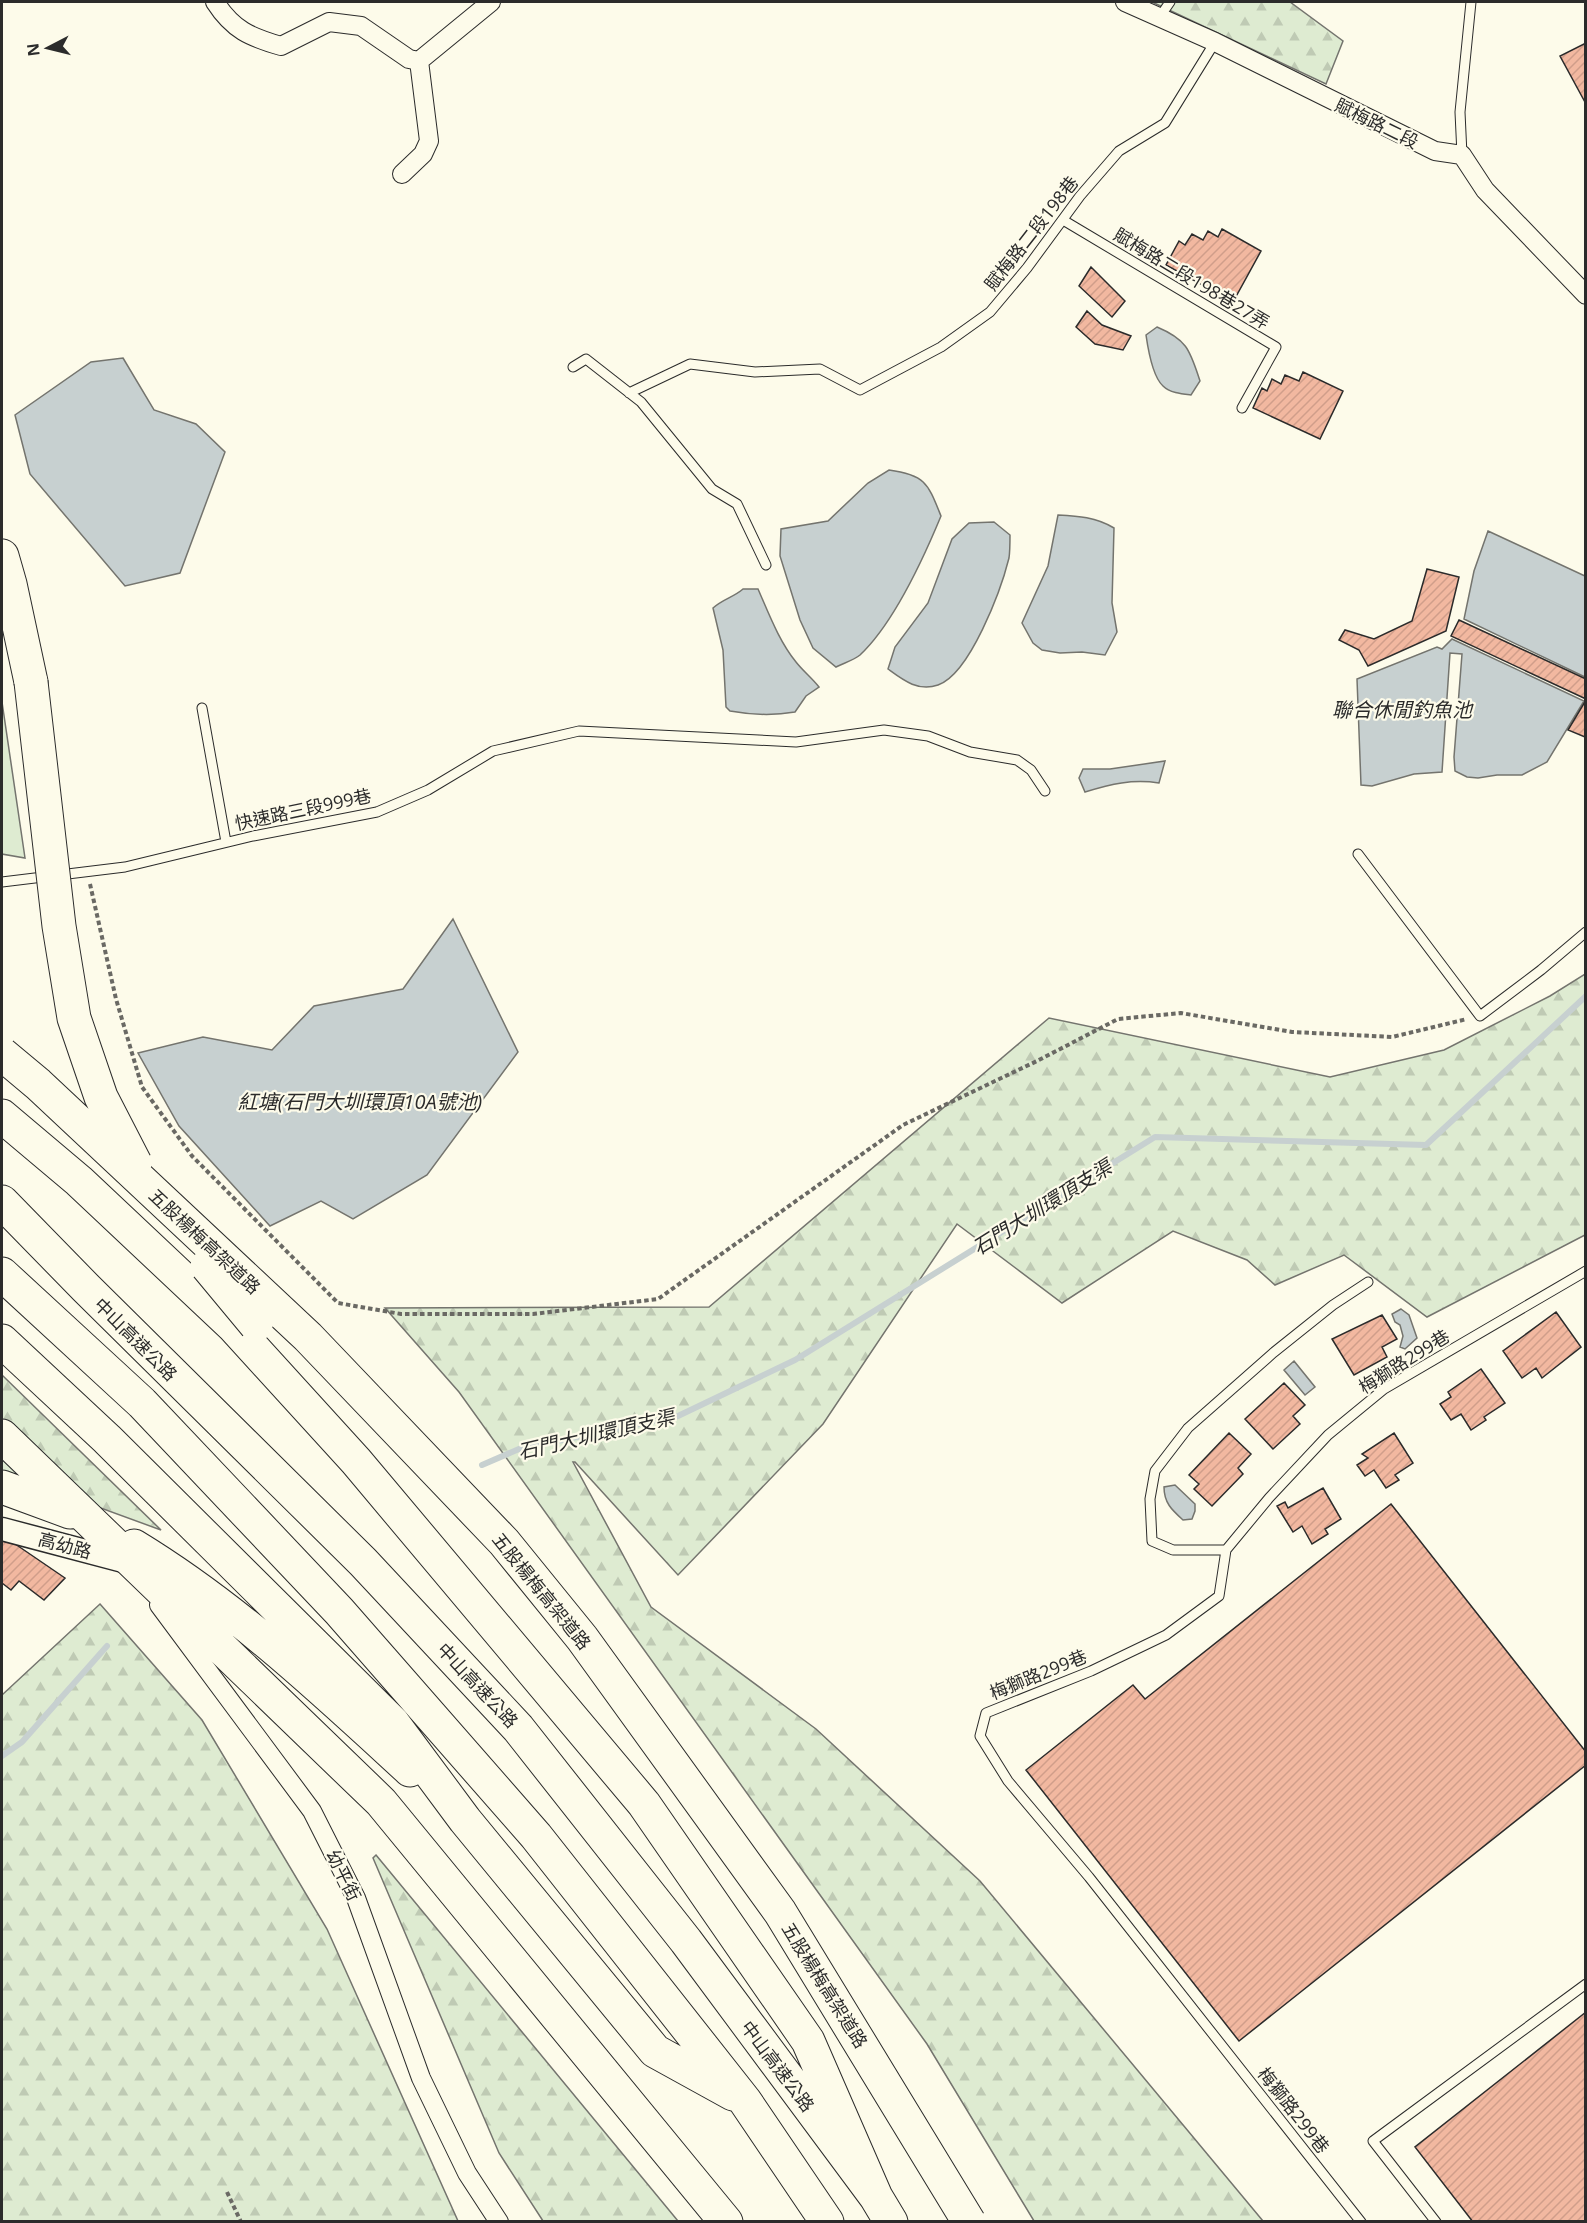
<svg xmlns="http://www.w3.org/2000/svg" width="1587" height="2223" font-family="'Open Sans','Noto Sans TC',sans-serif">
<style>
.green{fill:#deebd1;stroke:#74746e;stroke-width:1.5}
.forest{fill:url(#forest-firs);stroke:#74746e;stroke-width:1.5}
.water{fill:#c7d0d0;stroke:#74746e;stroke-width:1.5}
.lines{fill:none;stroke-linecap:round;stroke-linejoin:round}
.stream{stroke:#c7d0d0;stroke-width:6}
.building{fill:url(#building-hatch);stroke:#2b2b2b;stroke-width:1.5}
.service-casing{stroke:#2b2b2b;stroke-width:11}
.minor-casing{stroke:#2b2b2b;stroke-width:20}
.tertiary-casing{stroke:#2b2b2b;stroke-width:25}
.motorway-casing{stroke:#2b2b2b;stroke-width:35}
.path{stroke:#6a6964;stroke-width:4;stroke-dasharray:4.5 3;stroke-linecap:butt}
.service{stroke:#fdfbea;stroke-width:9}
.minor{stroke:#fdfbea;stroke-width:18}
.tertiary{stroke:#fdfbea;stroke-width:22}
.motorway{stroke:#fdfbea;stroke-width:33}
.motorway-bridge-casing{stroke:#2b2b2b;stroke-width:35;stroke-linecap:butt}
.motorway-bridge{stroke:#fdfbea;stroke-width:33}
.labels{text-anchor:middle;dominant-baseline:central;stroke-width:4.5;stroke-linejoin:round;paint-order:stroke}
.street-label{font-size:18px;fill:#2b2b2b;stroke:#fdfbea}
.water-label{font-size:20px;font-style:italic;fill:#2b2b2b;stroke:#fdfbea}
</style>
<defs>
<pattern id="forest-firs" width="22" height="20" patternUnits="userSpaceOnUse" patternTransform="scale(1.5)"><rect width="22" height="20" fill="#deebd1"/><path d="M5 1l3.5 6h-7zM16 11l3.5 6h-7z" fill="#bfcab4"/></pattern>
<pattern id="building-hatch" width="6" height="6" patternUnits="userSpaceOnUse" patternTransform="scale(1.5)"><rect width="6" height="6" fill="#f2b8a0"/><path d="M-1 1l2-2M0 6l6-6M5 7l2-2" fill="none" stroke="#d09e8a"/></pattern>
</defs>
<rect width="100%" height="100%" fill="#fdfbea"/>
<path class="green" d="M2,702l23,156 -23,-4z"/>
<path class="forest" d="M1152,2h138l53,39 -17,43z
M1585,974v261l-158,82 -83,-62 -69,30 -28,-25 -74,-29 -111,72 -105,-79 -134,200 -145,151 -103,-113h-2l78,145 165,122 164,152 283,340h-229l-107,-177 -468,-652 -74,-84 324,-1 340,-289 281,59 114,-27 106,-54z
M2,1375l159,155 -159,-58z
M100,1604l102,116 125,209 131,292h-456v-526z
M376,1855l302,366h-135l-44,-68 -126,-295z"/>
<path class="water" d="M1157,327c31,13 33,24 43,54l-9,14c-9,-1 -21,-2 -28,-9 -10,-9 -15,-37 -17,-51z
M123,358l31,52 42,14 29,28 -45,121 -55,13 -95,-112 -15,-59 76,-53z
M889,470c37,5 39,14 52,46 -17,41 -48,108 -81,139 -6,5 -16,8 -24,12l-23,-19 -13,-28 -20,-64 1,-27 47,-8 40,-38z
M1058,515c20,1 38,2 56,13l-2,75 5,29 -12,23 -23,-3 -22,1 -18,-3 -9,-7 -11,-20 26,-57z
M994,522l16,13c0,7 0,16 -1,23 -8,32 -39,116 -71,127 -20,7 -35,-5 -50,-16l7,-22 33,-44 24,-64 17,-16z
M1488,531l97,45v101l-121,-58 10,-48z
M743,589h15c11,25 21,52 38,73 7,9 16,16 23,25l-13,9 -11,16c-23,4 -43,3 -65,-1l-4,-4 -3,-57 -10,-42c10,-9 21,-11 30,-19z
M1452,639l132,62 -37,61 -25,13h-25l-19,3 -11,-1 -12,-6 -1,-14 8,-103 -12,-1 -8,119 -28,2 -42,12 -11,-1 -4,-106 80,-32 5,2z
M1165,761l-6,22c-27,-4 -48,1 -74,9l-6,-14 4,-9h27z
M453,919l65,133 -91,123 -74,44 -32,-18 -51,25 -91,-100 -41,-73 65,-16 69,13 42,-44 89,-17z
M1401,1309l8,6 8,23 -12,11 -5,-2 3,-11 -3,-11 -5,-3 -3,-8z
M1294,1361l21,26 -10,8 -21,-25z
M1175,1485l20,19v7l-3,8 -9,1c-11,-10 -19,-17 -19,-33z"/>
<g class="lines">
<path class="stream" d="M482,1465l37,-16 159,-33 117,-56 360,-223 271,8 160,-149
M2,1756l20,-14 85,-96"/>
</g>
<path class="building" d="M1586,43v61l-26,-48z
M1222,229l39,22 -28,51 -67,-37 13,-24 6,4 7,-11 11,6 5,-9 10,6z
M1091,267l34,34 -13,16 -33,-31z
M1087,311l15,14 29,11 -8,14 -28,-6 -19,-17z
M1303,372l40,19 -23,48 -67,-31 9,-20 5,3 5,-12 9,5 4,-9 14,6z
M1427,569l32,8 -13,54 -78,35 -9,-16 -20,-10 6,-10 29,9 38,-18z
M1459,620l127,59v20l-135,-63z
M1586,700v37h-1l-17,-7z
M1556,1312l25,35 -39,31 -6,-10 -14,10 -19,-27z
M1382,1315l15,24 -15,8 5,10 -33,18 -22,-36z
M1481,1369l24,34 -21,14 2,3 -15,10 -10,-16 -10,6 -11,-16 11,-7 -3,-5z
M1284,1383l21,22 -12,11 7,8 -27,25 -28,-30z
M1229,1433l22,21 -13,14 5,6 -31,32 -18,-17 5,-5 -10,-9z
M1394,1433l19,30 -18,12 4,5 -13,8 -12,-18 -9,6 -8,-11 11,-7 -6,-4z
M1323,1488l18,31 -16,10 3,5 -16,10 -10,-18 -9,6 -16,-26 8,-4 3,6z
M1391,1504l195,248v13l-347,276 -213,-271 107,-85 12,14z
M2,1535l63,43 -21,22 -25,-19 -8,9 -9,-7z
M1586,2012v210h-113l-58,-75z"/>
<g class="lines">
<g class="service-casing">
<path id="service" d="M1159,18l11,-16
M1462,155l-2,-43 11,-110
M1063,220l213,127 -34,61
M573,367l13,-8 55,43 71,87 25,15 29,61
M629,393l61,-29 65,8 65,-3 40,21 81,-43 49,-35 37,-44 53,-72 39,-45 46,-28 50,-81
M202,708l24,134
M1358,854l122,162 61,-46 45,-38
M2,882l123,-15 128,-31 124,-24 51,-22 65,-39 86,-20 217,11 88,-12 44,6 42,16 47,8 14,10 14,21
M1226,1550h-53l-21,-9 -2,-42 5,-28 33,-43 85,-75 60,-48 35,-23
M1361,2222l-272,-345 -81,-96 -28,-45 6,-23 105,-42 75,-36 53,-39 7,-46 43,-52 59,-63 56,-46 202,-118
M1436,2222l-63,-81 213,-157"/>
</g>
<g class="minor-casing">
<path id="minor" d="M215,2c18,28 35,35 66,44l48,-24 32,4 48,33 10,2
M1125,2l90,40 220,109 27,4 23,35 101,105
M402,174l21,-20 6,-13 -10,-80 72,-59
M159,1605l153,206 44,87 65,180 46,95 32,49"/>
</g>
<g class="tertiary-casing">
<path id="tertiary" d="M2,1529l125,33"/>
</g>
<g class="motorway-casing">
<path id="motorway" d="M2,556l8,28 21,98
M2,1116l77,65 154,145 123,135 288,343 164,237 68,156
M2,1202l84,86 277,274 155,166 168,213 190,256 15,25
M2,1274l140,129 197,208 197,225 209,265 82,121
M2,1341l105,98 286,284 72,97 190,231 78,43
M2,1436l379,366 345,420
M2,1487l68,25
M134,1546c102,62 189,144 276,224"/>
</g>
<path class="path" d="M90,884l26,115 26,88 50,69 146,147 63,11h132l125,-15 245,-174 134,-64 81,-42 63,-6 111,19 100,5 75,-18
M227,2192l14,30"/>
<use href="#service" class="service"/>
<use href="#minor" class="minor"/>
<use href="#tertiary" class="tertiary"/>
<use href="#motorway" class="motorway"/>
<g class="motorway-bridge-casing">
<path id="motorway-bridge" d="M31,682l28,244 15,92 27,79 34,66
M2,1054l36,30 270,253 196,205 78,96 198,274 189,310
M207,1266l49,59"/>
</g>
<use href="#motorway-bridge" class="motorway-bridge"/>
</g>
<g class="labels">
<g class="street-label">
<text transform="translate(1377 123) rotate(26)">賦梅路二段</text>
<text transform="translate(1031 233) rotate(-52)">賦梅路二段198巷</text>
<text transform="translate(1192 278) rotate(31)">賦梅路二段198巷27弄</text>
<text transform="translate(303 809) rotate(-12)">快速路三段999巷</text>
<text transform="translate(205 1241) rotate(43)">五股楊梅高架道路</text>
<text transform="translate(136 1339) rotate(45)">中山高速公路</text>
<text transform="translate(1404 1361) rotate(-32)">梅獅路299巷</text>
<text transform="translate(65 1545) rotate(15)">高幼路</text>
<text transform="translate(542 1591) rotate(51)">五股楊梅高架道路</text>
<text transform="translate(1038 1674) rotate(-22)">梅獅路299巷</text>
<text transform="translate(478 1685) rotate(47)">中山高速公路</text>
<text transform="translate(344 1875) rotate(64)">幼平街</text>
<text transform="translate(825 1985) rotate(58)">五股楊梅高架道路</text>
<text transform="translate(778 2066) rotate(53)">中山高速公路</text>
<text transform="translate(1294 2110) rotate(52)">梅獅路299巷</text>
</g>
<g class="water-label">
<text x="1402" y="709">聯合休閒釣魚池</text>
<text x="360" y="1101">紅塘(石門大圳環頂10A號池)</text>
<text transform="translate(1042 1207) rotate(-32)">石門大圳環頂支渠</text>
<text transform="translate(596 1434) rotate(-13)">石門大圳環頂支渠</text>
</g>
</g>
<rect width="1587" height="2223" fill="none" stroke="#2b2b2b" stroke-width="6"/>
<g transform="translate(48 48) rotate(263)" stroke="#fdfbea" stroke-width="4.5" paint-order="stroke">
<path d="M0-4.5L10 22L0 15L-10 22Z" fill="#2b2b2b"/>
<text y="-9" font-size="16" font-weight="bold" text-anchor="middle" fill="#2b2b2b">N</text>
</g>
</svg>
